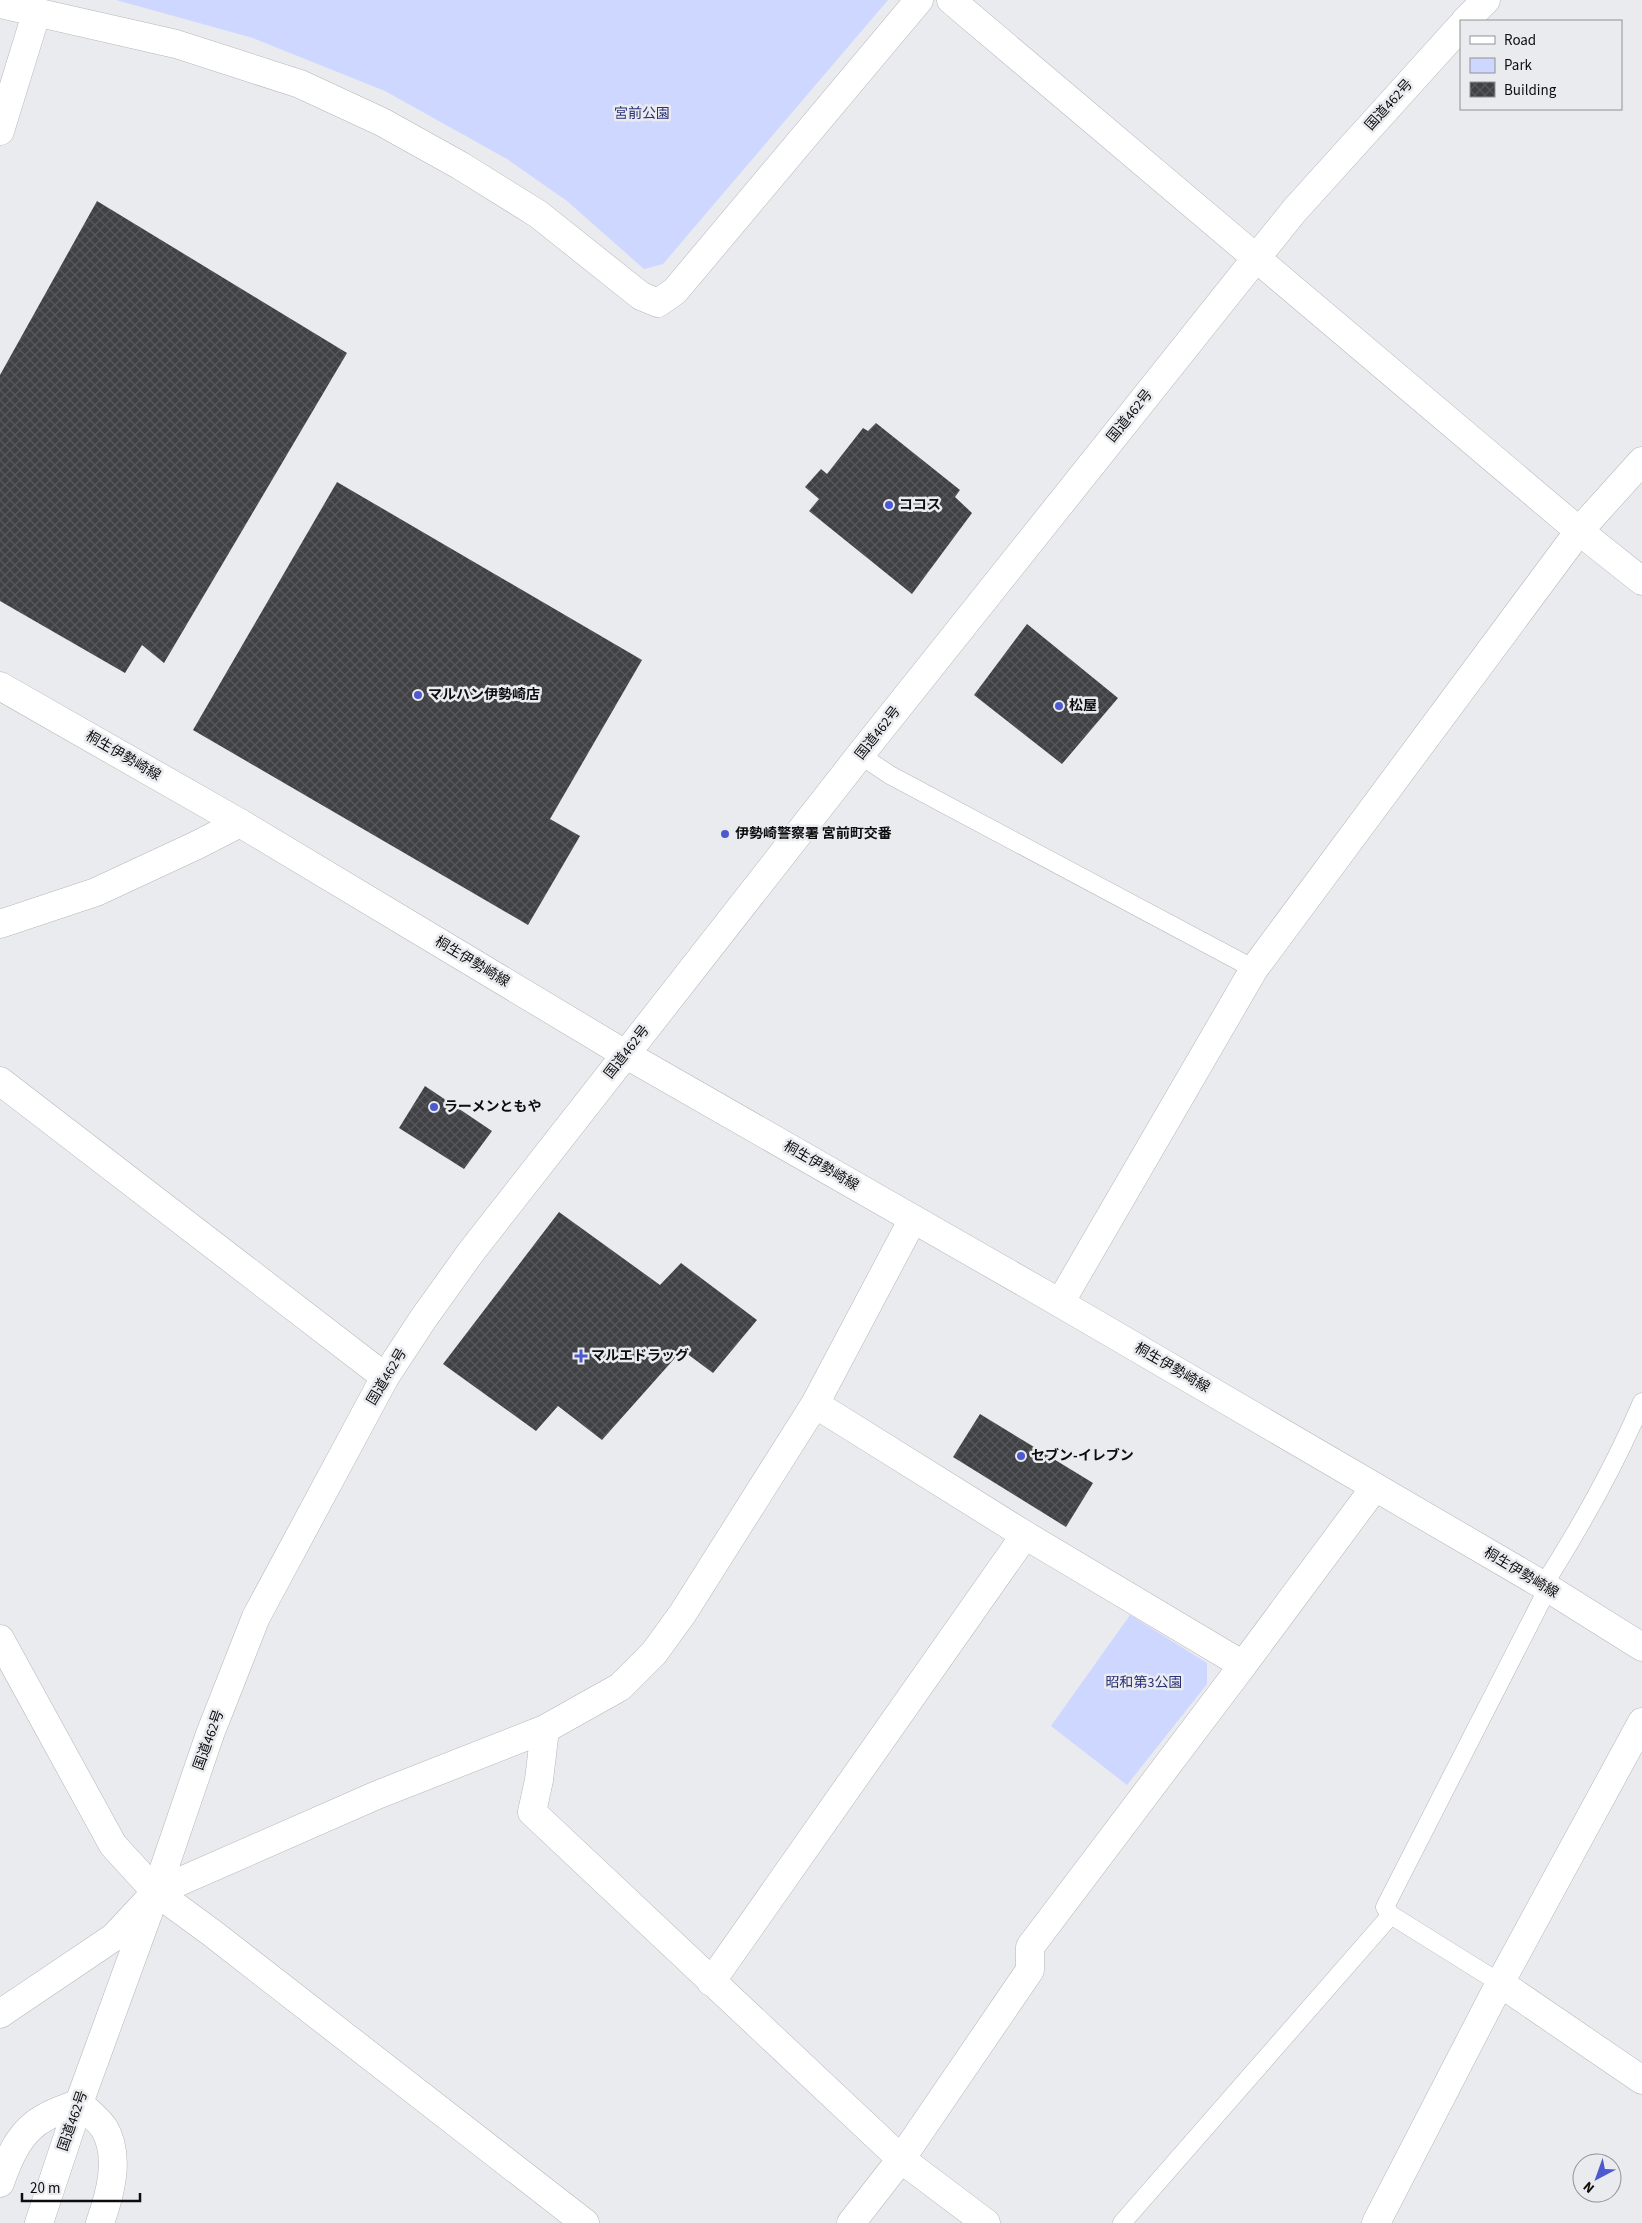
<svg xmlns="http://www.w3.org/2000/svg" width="1642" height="2223" font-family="'Source Sans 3','Noto Sans JP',sans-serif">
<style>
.park{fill:#cdd7ff}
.building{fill:url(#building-cross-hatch)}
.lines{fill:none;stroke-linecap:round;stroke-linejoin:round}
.service-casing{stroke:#b5b6ba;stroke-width:19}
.minor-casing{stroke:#b5b6ba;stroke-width:29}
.tertiary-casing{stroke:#b5b6ba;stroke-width:29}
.primary-casing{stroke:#b5b6ba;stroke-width:29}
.trunk-casing{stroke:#b5b6ba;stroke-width:29}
.service{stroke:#fff;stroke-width:18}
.minor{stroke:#fff;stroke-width:28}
.tertiary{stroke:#fff;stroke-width:28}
.primary{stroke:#fff;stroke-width:28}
.trunk{stroke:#fff;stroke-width:28}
.poi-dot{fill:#4c59cf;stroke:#eaebef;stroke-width:2}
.labels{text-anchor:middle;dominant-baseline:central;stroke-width:5;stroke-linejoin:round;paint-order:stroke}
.street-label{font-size:14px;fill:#0d0d0e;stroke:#eaebef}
.park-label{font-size:14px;fill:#293178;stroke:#eaebef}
.poi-label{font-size:14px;font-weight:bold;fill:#0d0d0e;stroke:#eaebef;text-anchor:start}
</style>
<defs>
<pattern id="building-cross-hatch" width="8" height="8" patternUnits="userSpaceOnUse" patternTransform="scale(1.25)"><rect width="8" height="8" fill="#404145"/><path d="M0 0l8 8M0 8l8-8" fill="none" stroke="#58585c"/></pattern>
</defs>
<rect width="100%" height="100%" fill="#eaebef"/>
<path class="park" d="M116,0h772l-225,264 -19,5 -77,-68 -60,-42 -122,-68 -132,-53z
M1130,1615l77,48v21l-80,101 -76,-59z"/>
<path class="building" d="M97,201l250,152 -183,310 -22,-18 -17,28 -125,-72v-226z
M876,423l84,67 -5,7 17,16 -60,81 -103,-83 10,-12 -14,-12 16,-18 6,5 36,-46 5,3z
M337,482l305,178 -92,159 30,17 -52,89 -335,-195z
M1027,624l91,74 -56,66 -88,-69z
M425,1086l67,45 -28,38 -65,-41z
M559,1212l101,73 21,-22 76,57 -44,53 -31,-23 -80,90 -44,-34 -22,25 -93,-67z
M980,1414l113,69 -27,44 -113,-70z"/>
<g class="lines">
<g class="service-casing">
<path id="service" d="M860,755l30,20 364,194
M1543,1586c38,-60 71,-118 99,-184
M1500,1983l-109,-68 -6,-8 163,-319
M1122,2223l269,-308"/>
</g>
<g class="minor-casing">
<path id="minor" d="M0,131l37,-120
M0,924l96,-32 101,-47 43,-22
M0,1081l385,296
M1060,1303l194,-334 325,-438 63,-70
M815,1404l210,131 218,130 -213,282v23l-129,189 -50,64
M0,1639l113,206 43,47 56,41 373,290
M1243,1665l132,-178
M545,1729l-6,51 -7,32 369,347 85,64
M711,1982l314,-447
M1500,1983l142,97
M0,2014l114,-77 42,-45 221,-97 168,-66 75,-42 34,-34 29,-40 132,-209 98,-185
M0,2183c9,-26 20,-53 46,-66 10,-6 22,-9 33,-14 8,8 19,16 25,25 17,28 6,67 -4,95
M1376,2223l124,-240 142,-261"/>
</g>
<g class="tertiary-casing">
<path id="tertiary" d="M951,0l628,531 63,50
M0,4l176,40 124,40 82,38 79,44 77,48 103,82 17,7 17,-12 244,-291"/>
</g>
<g class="primary-casing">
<path id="primary" d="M0,686l240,137 385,231 435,249 488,285 94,59"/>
</g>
<g class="trunk-casing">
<path id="trunk" d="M1465,21l21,-21
M39,2223l40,-120 77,-211 54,-158 46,-117 129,-240 38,-58 48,-67 389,-497 397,-498 37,-46 167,-185"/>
</g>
<use href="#service" class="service"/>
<use href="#minor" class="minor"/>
<use href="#tertiary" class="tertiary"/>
<use href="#primary" class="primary"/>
<use href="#trunk" class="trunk"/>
</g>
<g class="poi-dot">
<circle cx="889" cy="505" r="5"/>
<circle cx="418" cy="695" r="5"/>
<circle cx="1059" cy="706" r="5"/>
<circle cx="725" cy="834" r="5"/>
<circle cx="434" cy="1107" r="5"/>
<path d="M578.5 1348.5h5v5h5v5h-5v5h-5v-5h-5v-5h5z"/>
<circle cx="1021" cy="1456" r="5"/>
</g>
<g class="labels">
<g class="street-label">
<text transform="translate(1389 105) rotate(-48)">国道462号</text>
<text transform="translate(1130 416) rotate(-51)">国道462号</text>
<text transform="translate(878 733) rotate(-52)">国道462号</text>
<text transform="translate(123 756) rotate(30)">桐生伊勢崎線</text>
<text transform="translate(472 962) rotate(31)">桐生伊勢崎線</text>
<text transform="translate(627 1052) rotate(-52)">国道462号</text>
<text transform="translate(821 1166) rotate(30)">桐生伊勢崎線</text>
<text transform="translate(1172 1368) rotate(30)">桐生伊勢崎線</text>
<text transform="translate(387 1377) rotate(-59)">国道462号</text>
<text transform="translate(1521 1573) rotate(31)">桐生伊勢崎線</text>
<text transform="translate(209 1740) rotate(-70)">国道462号</text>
<text transform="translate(73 2121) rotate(-71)">国道462号</text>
</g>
<g class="park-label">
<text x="642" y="114">宮前公園</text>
<text x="1144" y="1683">昭和第3公園</text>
</g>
<g class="poi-label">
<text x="899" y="505">ココス</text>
<text x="428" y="695">マルハン伊勢崎店</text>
<text x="1069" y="706">松屋</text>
<text x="735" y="834">伊勢崎警察署 宮前町交番</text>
<text x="444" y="1107">ラーメンともや</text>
<text x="591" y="1356">マルエドラッグ</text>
<text x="1031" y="1456">セブン-イレブン</text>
</g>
</g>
<rect x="1460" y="20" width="162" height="90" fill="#eaebef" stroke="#929295"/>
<rect x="1470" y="36" width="25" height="8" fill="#ffffff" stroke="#929295"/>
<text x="1504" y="45" font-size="15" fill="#0d0d0e">Road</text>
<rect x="1470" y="58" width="25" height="15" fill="#cdd7ff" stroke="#929295"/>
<text x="1504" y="70" font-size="15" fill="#0d0d0e">Park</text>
<rect x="1470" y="82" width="25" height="15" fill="url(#building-cross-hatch)" stroke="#929295"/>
<text x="1504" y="95" font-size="15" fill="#0d0d0e">Building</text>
<g transform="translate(1597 2178) rotate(221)"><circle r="24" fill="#eaebef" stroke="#929295"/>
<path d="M0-4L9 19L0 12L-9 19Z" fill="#4c59cf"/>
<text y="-8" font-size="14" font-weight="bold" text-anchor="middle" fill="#0d0d0e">N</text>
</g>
<path d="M22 2193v8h118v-8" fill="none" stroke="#0d0d0e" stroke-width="2.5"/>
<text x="30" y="2193" font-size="15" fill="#0d0d0e" stroke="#eaebef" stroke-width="4" paint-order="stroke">20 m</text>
</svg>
